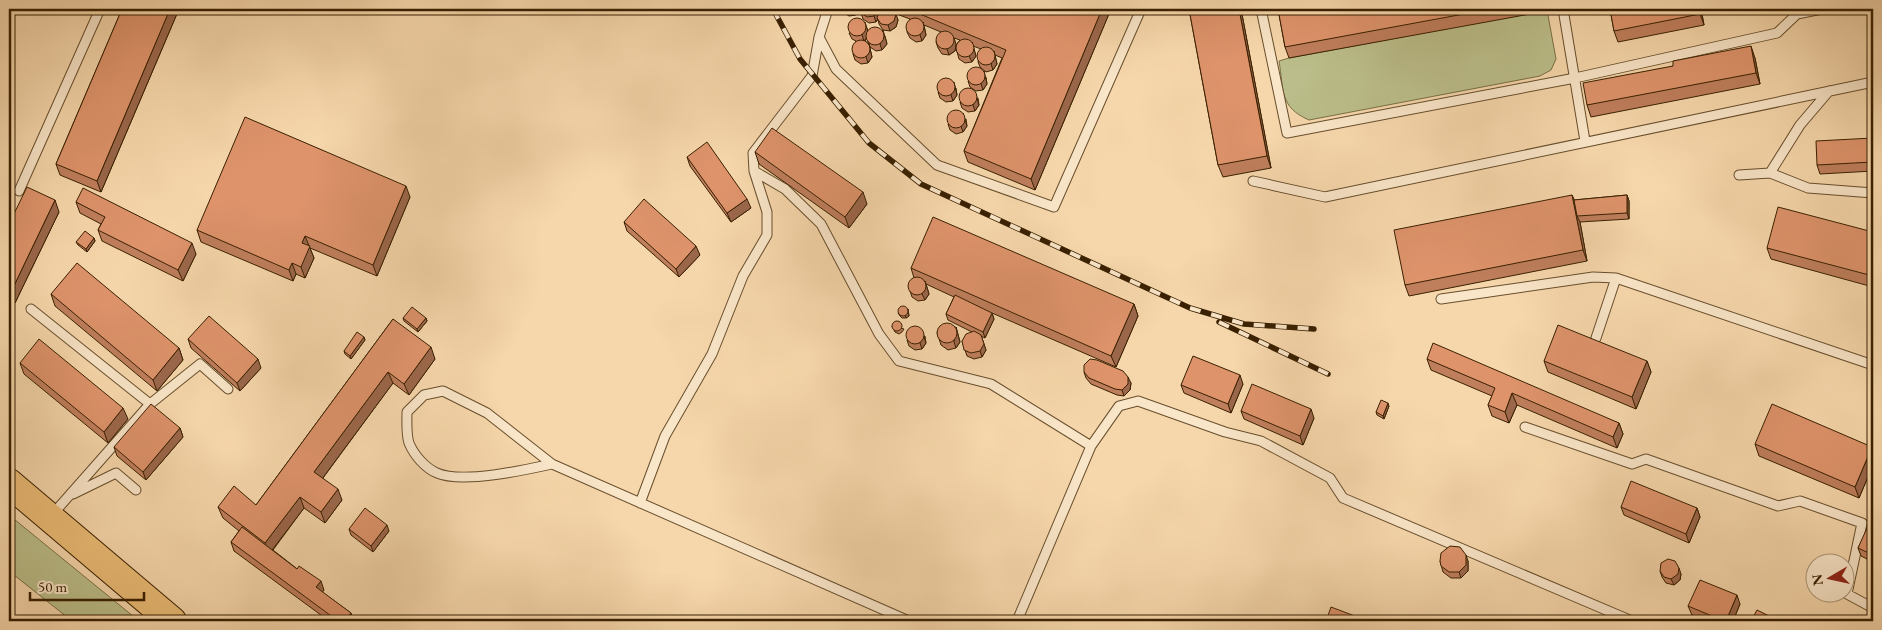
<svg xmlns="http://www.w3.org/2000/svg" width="1882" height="630" font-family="'EB Garamond',serif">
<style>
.green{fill:#bbbe8a;stroke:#7a6f46}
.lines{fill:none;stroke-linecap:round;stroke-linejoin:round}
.lane-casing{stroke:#684e2c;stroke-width:11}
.primary-casing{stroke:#392001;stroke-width:30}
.lane{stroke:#f9e5c8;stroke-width:9}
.primary{stroke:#ebbc76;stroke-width:28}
.rail-casing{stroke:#392001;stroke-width:5.5}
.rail{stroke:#f9e5c8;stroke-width:4;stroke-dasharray:11;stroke-linecap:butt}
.wall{fill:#bf7e5c;stroke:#392001;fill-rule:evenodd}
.shaded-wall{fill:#9b674b;stroke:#392001}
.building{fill:#de936b;stroke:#392001}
</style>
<rect width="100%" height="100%" fill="#f6d7ab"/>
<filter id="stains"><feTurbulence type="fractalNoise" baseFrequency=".004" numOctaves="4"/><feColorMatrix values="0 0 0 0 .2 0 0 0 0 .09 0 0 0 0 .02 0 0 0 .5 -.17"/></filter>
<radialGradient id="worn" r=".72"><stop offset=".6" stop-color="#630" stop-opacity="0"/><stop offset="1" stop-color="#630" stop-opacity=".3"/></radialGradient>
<path class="green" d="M1547,10l9,49 -5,11 -11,6 -231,44c-30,-13 -25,-30 -30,-59l10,-3z
M9,515l130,106h-67l-63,-50z"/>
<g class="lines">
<g class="lane-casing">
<path id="lane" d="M1261,9l26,124 288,-55 202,-45 20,-19 25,-5
M1563,9l22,132
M819,37l17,32 101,96 117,42 87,-198
M754,171l31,18 36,35 58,110 20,27 92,23 100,62 -74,175
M1770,173l30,-48 29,-34
M1739,175l31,-2 38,15 65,5
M1253,181l72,16 548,-115
M19,191l81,-182
M1441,299l152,-22 23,1 257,87
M31,309l119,95 50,-40 28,25
M1596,338l20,-60
M1525,427l107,37 14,-5 132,47 22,-5 62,22 -15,71 26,14
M1091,446l28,-40 19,-5 87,31 36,9 69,37 13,20 289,123
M552,464c-27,6 -90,20 -115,9 -12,-5 -23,-18 -28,-30 -3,-9 -2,-22 -2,-31l17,-17 19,-4 44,22 65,51 357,157
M73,494l43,-21 20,17
M640,503l25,-67 47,-82 31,-78 24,-41v-23l-13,-41 -1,-18 59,-77 7,-39 9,-28
M52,515l98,-111"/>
</g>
<g class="primary-casing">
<path id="primary" d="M9,483l163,138"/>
</g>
<use href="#lane" class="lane"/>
<use href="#primary" class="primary"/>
<g class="rail-casing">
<path id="rail" d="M773,9l27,50 69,84 52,41 269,124 54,16 70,5
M1219,322l109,52"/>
</g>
<use href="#rail" class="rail"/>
</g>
<path class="wall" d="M122,9h57l-78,183 -41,-17 -4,-11z
M842,9h18l-4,6 -7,1 -6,-4z
M882,9h229l-76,181 -67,-28 -4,-11 38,-93 -7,-3 2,9 -4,6 -7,2 -6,-5 -2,-5 3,-13 -8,-3 3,10 -4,6 -7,1 -6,-4 -3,-11 -1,3 -6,4 -7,-1 -4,-6 -2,-6 5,-10 -17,-7 2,10 -4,6 -6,1 -6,-4 -3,-6 3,-13 -16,-6 4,7 -2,7 -6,4 -7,-1 -4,-6 -1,-5 -2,3 -7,1 -6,-4 -2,-6 18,-3zM954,38l6,2 -4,5z
M1189,9h52l30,159 -48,9 -5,-12z
M1278,9h273l1,1 -263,48 -4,-11z
M1610,9h91l3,16 -86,17 -4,-11z
M867,28l1,4 17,4 2,8 -5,6 -6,1 -6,-4 -3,-9 -2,3 4,3 3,13 -4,6 -7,1 -6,-4 -2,-6 3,-13 -4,-2 -3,-6z
M1755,58l5,26 -169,33 -4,-12 86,-39z
M986,77l1,7 -4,6 -7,1 -6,-4 -2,-6z
M956,88l1,7 -4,6 -7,1 -6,-4 -2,-6z
M978,98l1,7 -4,6 -7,1 -6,-4 -2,-6z
M966,119l1,7 -4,6 -7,2 -6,-4 -2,-6z
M1873,138v33l-53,3 -3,-9z
M755,152l112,52 -18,24 -90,-64z
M687,157l64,51 -20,14 -41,-56z
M1572,195l2,5 53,-5 2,6v18l-49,3 7,39 -178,35 -4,-11z
M410,197l-33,79 -67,-28 4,10 -9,20 -9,-4 -3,7 -92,-39 -4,-12z
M76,202l120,52 -13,27 -81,-40 -4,-11 3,-6 -21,-11z
M59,212l-44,91 -6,-3v-76z
M624,222l76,33 -21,22 -52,-46z
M1873,232v55l-102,-28 -4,-11z
M94,238l1,3 -8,11 -9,-7 -2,-3z
M911,268l223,36 4,12 -22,51 -124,-54 2,6 -9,19 -4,-2 5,14 -4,7 -8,2 -7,-3 -5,-15 10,-9 -24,-12 -2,-6 8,-17 -28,-13 3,10 -4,6 -7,1 -6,-4 -2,-6 4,-13z
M51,294l128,54 4,12 -26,31 -102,-85z
M908,309l1,7 -3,2h-4l-2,-2 -2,-3z
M403,318h23l1,3 -9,11 -14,-11z
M393,319l42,40 -26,36 -16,-12 -70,95 19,22 -17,23 -21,-15 -31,42 51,40 -2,2 29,21 3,8h-25l-95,-70 -3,-9 8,-11 -16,-13 -5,-11 38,-2z
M892,326l12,3 -2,3 -3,2 -4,-2z
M956,327l4,15 -4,6 -8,2 -7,-5 -4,-13z
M925,336l1,7 -4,6 -7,1 -6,-4 -2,-6z
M364,337l1,3 -14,19 -6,-5 -1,-3z
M188,339l73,29 -21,23 -49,-43z
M1427,359l192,64 4,11 -6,14 -100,-43 -8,18 -17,-7 -4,-11 4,-9 -61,-26z
M1544,361h103l4,11 -15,37 -88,-37z
M20,363l108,56 -20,24 -84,-69z
M1084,372l47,11 -1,7 -6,6 -7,-1 -26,-11 -5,-6z
M1243,384l-12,29 -47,-20 -3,-8z
M1389,406l-5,13 -7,-4 -1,-3z
M1241,411l73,7 -11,27 -59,-26z
M180,428l3,9 -37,43 -29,-24 -3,-9z
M1755,444l117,3 1,4v14l-14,33 -100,-42z
M1621,507l76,1 3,9 -11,26 -65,-28z
M1873,520v42l-12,-6 -3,-8z
M349,529l40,2 -16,21 -22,-17z
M1440,561h28v10l-7,7h-10l-8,-6z
M1660,571l21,3 -1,6 -6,5 -8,-2 -4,-6z
M1740,604l-7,17h-27l-14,-6 -4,-9z"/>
<path class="shaded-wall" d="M170,9h9l-78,183 -4,-11z
M854,9h6l-4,6z
M878,9h1l1,6 -4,7 -2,-6z
M1102,9h9l-76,181 -4,-11z
M1239,9h2l30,159 -4,-12z
M1699,9h2l3,16 -4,-11z
M896,14l2,6 -2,7 -6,4 -2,-6z
M865,22l4,13 -5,6 -2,-6z
M923,22l3,13 -4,6 -2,-6z
M883,30l4,14 -5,6 -2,-6z
M954,38l2,6 -1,7 -6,4 -2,-6z
M972,42l4,14 -4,6 -3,-6z
M869,44l3,13 -4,6 -2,-6z
M1751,46l4,12 5,26 -4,-11z
M994,51l3,13 -4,6 -2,-6z
M984,71l3,13 -4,6 -2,-6z
M954,82l3,13 -4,6 -2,-6z
M975,92l4,13 -4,6 -2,-6z
M963,113l4,13 -4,6 -2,-6z
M406,186l4,11 -33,79 -4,-11z
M863,192l4,12 -18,24 -4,-11z
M1572,195l5,11v10l3,6 7,39 -4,-11z
M1627,195l2,6v18l-2,-6z
M747,199l4,9 -20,14 -4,-9z
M55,200l4,12 -44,91 -4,-11z
M305,236l9,22 -9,20 -4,-11 1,-24z
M94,238l1,3 -8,11 -1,-3z
M192,243l4,11 -13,27 -5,-11z
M696,246l4,9 -21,22 -3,-8z
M292,263l4,11 -3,7 -4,-11z
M925,281l4,13 -4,6 -3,-6z
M1134,304l4,12 -22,51 -5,-11z
M908,309l1,7 -3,2 -1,-3z
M992,313l2,6 -9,19 -2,-6z
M426,318l1,3 -9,11 -1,-3z
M956,327l4,15 -4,6 -2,-6z
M922,330l4,13 -4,6 -2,-6z
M981,335l5,15 -4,7 -2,-6z
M364,337l1,3 -14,19 -1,-3z
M431,347l4,12 -26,36 -5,-11z
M179,348l4,12 -26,31 -4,-11z
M258,359l3,9 -21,23 -3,-8z
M1647,361l4,11 -15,37 -4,-12z
M388,372l5,11 -74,100 -5,-11z
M1240,375l3,9 -12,29 -3,-9z
M1128,377l3,6 -1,7 -6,6 -2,-6z
M1512,393l5,12 -8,18 -4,-11z
M1388,403l1,3 -5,13 -1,-3z
M123,408l5,11 -20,24 -4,-11z
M1311,409l3,9 -11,27 -3,-9z
M1619,423l4,11 -6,14 -4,-11z
M180,428l3,9 -37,43 -3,-8z
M1872,447l1,4v14l-14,33 -4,-11z
M338,489l4,11 -17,23 -4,-11z
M300,497l4,11 -35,46 -4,-11z
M1697,508l3,9 -11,26 -3,-9z
M387,525l2,6 -16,21 -2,-6z
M1466,555l2,6v10l-7,7 -2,-6z
M1679,568l2,6 -1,6 -6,5 -3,-6z
M321,581l3,9 -4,6 -4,-9z
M1737,595l3,9 -7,17h-7z
M351,613l3,8h-9z"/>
<path class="building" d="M122,9h48l-73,172 -41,-17z
M860,9h18v1l-4,6 -7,1 -6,-4z
M882,9h10l4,5 -2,7 -6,4 -7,-1 -4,-6 2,-7z
M908,9h194l-71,170 -67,-28 42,-101z
M1189,9h50l28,147 -49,9z
M1278,9h213l-206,38z
M1610,9h89l1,5 -86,17z
M906 27a9 9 0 1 1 18 0a9 9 0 1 1-18 0Z
M848 27a9 9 0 1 1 18 0a9 9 0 1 1-18 0Z
M866 36a9 9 0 1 1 18 0a9 9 0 1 1-18 0Z
M936 40a9 9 0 1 1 18 0a9 9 0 1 1-18 0Z
M956 48a9 9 0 1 1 18 0a9 9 0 1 1-18 0Z
M852 49a9 9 0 1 1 18 0a9 9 0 1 1-18 0Z
M1751,46l5,27 -169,32 -4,-22 90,-17v-5z
M977 56a9 9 0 1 1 18 0a9 9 0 1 1-18 0Z
M967 76a9 9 0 1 1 18 0a9 9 0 1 1-18 0Z
M937 87a9 9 0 1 1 18 0a9 9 0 1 1-18 0Z
M959 97a9 9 0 1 1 18 0a9 9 0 1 1-18 0Z
M947 119a9 9 0 1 1 18 0a9 9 0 1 1-18 0Z
M245,117l161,69 -33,79 -68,-29 -3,7 8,3 -9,21 -9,-4 -3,7 -92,-40z
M772,128l91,64 -18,25 -90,-65z
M1873,138v24l-56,3 -1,-24z
M707,142l40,57 -20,14 -40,-56z
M27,187l28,13 -44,92 -2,-1v-67z
M83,188l109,55 -14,27 -80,-40 7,-13 -29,-15z
M1572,195l11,55 -178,35 -11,-55z
M1627,195v18l-50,3 -3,-16z
M644,199l52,47 -20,23 -52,-47z
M1778,207l95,25v44l-106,-28z
M933,217l201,87 -23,52 -200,-88z
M85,231l9,7 -8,11 -10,-7z
M77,263l102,85 -26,32 -102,-86z
M908 286a9 9 0 1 1 18 0a9 9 0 1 1-18 0Z
M955,295l37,18 -9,19 -37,-18z
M898 311a5 5 0 1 1 10 0a5 5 0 1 1-10 0Z
M412,307l14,11 -9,11 -14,-11z
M209,316l49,43 -21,24 -49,-44z
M393,319l38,28 -27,37 -16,-12 -74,100 24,17 -17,23 -21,-15 -35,46 -47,-36 16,-21 22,19z
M892 326a5 5 0 1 1 10 0a5 5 0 1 1-10 0Z
M937 333a10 10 0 1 1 20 0a10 10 0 1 1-20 0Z
M1558,325l89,36 -15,36 -88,-36z
M906 335a9 9 0 1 1 18 0a9 9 0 1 1-18 0Z
M974,331l7,4 3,9 -4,7 -9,2 -7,-3 -2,-9 4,-7z
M357,332l7,5 -14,19 -6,-5z
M39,339l84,69 -19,24 -84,-69z
M1433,343l186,80 -6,14 -101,-44 -7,19 -17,-7 7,-17 -68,-29z
M1193,356l47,19 -12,29 -47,-19z
M1090,359l7,1 26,11 5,6v7l-6,6 -7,-1 -26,-11 -5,-6v-7z
M1252,384l59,25 -11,27 -59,-25z
M1381,400l7,3 -5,13 -7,-4z
M151,404l29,24 -37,44 -29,-25z
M1772,404l100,43 -17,40 -100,-43z
M1631,481l66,27 -11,26 -65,-27z
M365,508l22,17 -16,21 -22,-17z
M1871,519l2,1v35l-15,-7z
M242,527l55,42 2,-3 22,15 -5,6 35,26 -6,8h-7l-107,-79z
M1450,546l10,1 6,8v10l-7,7h-10l-8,-6 -1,-5 1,-8z
M1668,559l7,2 4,7 -1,6 -7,5 -7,-2 -4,-6 1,-8z
M1700,580l37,15 -11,26h-2l-36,-15z
M1331,607l37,14h-42z
M1757,610l20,10v1h-26z
M1830,615l14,6h-17z"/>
<rect width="1882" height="630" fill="none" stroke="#f6d7ab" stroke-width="30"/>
<rect x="10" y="10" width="1862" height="610" fill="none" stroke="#392001" stroke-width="2.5"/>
<rect x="15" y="15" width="1852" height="600" fill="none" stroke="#392001"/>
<g transform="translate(1830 578) rotate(261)"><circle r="24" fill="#f9e5c8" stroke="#ac9678"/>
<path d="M0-4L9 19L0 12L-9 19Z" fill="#8f2418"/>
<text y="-8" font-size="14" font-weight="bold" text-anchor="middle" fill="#392001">N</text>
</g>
<path d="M30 592v8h114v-8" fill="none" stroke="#392001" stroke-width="2.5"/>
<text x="38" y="592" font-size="15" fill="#392001" stroke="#f9e5c8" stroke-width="4" paint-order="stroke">50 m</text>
<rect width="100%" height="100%" filter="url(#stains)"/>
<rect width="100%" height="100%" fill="url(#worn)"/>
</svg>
